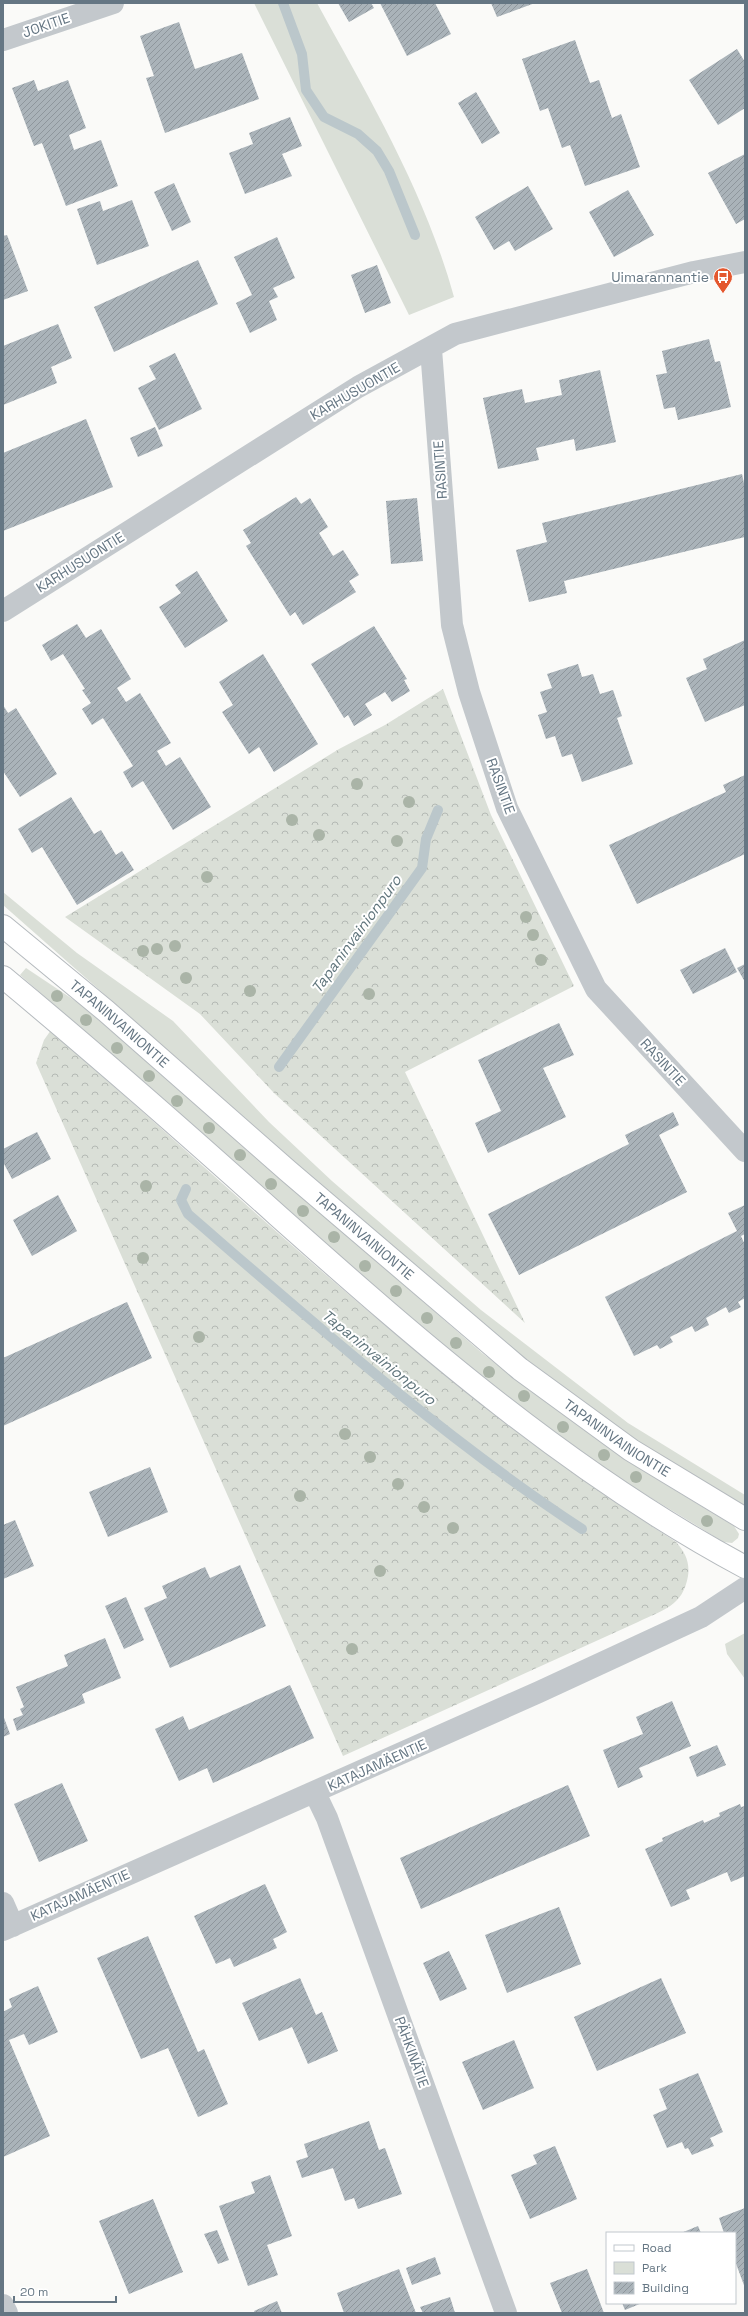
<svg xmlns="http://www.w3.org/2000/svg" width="748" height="2316" font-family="'Space Grotesk',sans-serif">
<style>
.green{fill:#dadfd7}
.forest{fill:url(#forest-crowns)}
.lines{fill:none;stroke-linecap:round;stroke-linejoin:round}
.stream{stroke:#bbc7cb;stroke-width:10}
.building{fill:url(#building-hatch)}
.major-casing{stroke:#b5babe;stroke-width:24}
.minor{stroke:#c3c8cc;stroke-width:22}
.major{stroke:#fff;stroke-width:22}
.tree{fill:#aab4a7}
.labels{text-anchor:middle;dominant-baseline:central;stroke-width:4;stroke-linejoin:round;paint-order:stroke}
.street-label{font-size:14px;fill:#657683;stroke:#fff}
.poi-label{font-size:14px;fill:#657683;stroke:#fff;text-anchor:end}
.water-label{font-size:15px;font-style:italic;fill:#60757c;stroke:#fff}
</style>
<defs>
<pattern id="forest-crowns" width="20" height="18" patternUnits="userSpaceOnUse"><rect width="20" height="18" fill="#dadfd7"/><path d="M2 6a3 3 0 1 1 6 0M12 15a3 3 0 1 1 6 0" fill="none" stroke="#b4b9b4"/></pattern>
<pattern id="building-hatch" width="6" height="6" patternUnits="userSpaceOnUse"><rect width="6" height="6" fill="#aab3b9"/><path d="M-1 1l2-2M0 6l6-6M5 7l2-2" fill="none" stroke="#8e969c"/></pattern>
</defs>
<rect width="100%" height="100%" fill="#fafaf8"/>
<path class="green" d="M254,3h63c52,95 108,189 137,294l-45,18z
M3,892l74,61 96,68 96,101 63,59 149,129 147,113 117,72v12l-100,-61 -83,-59 -56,-43 -200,-172 -303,-267z
M26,968l63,42 393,343 98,74 62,43 92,56 5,8 -1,4 -6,5 -9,-1c-47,-30 -97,-58 -144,-90 -55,-38 -107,-83 -159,-125l-400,-352z
M745,1633v46l-18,-25 -2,-10z"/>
<path class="forest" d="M443,689l48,126 83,171 -169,86 120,251 -251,-230 -74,-79 -135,-97 274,-168 46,-24z
M51,1030c165,146 326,299 504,430 39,29 80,55 121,82 9,10 14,20 12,34 -5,30 -25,34 -50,46l-295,134 -307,-693 8,-23z"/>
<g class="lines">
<path class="stream" d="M283,3l19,51 4,36 18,27 34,17 19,17 12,20 26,64
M279,1067l143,-199 4,-29 12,-29
M186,1189l-5,11 7,14c127,110 253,222 394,315"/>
</g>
<path class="building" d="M338,3h33l3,5 -25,14z
M380,3h55l16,31 -44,22z
M491,3h44l-38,14z
M179,22l16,47 47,-16 17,46 -94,34 -19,-55 8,-2 -14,-40z
M575,40l15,43 9,-3 13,38 9,-4 19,53 -55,19 -15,-41 -8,3 -14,-40 -8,3 -18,-52z
M737,49l8,13v46l-27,17 -29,-45z
M34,80l4,11 30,-11 18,48 -17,7 5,15 27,-10 17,46 -52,20 -24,-63 -8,3 -22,-58z
M476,92l24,41 -18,11 -24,-41z
M290,117l12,29 -20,8 10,22 -47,18 -16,-41 24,-9 -4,-11z
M745,154v65l-9,5 -28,-51z
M174,183l17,39 -19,9 -18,-39z
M528,186l25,43 -38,22 -6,-10 -15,9 -19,-33z
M628,190l26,45 -40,22 -25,-45z
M132,200l17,46 -52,19 -20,-56 23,-8 3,10z
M7,235l21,56 -25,9v-64z
M277,237l18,41 -22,10 5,9 -9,4 8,19 -27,13 -14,-30 16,-8 -18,-38z
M198,260l20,44 -104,48 -20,-45z
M377,265l14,38 -26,10 -14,-38z
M58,324l14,34 -21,9 6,16 -54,22v-59z
M709,339l6,23 5,-1 11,46 -53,13 -3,-13 -11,2 -8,-34 11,-2 -5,-22z
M175,353l27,56 -43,21 -21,-42 18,-9 -7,-13z
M600,370l16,72 -40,9 -2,-12 -38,9 3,12 -41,9 -15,-71 39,-9 3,14 37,-8 -3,-15z
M86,419l27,68 -110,44v-78z
M155,427l8,19 -25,11 -8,-19z
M742,474l3,14v49l-181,44 3,12 -38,9 -13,-52 31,-8 -5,-19z
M296,497l5,7 9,-6 18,29 -9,6 14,23 10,-6 16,25 -10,6 7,11 -53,33 -8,-13 -5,4 -44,-70 5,-3 -8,-13z
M417,498l6,63 -32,3 -5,-63z
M197,571l31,50 -43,27 -26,-41 22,-14 -6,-8z
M77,624l9,14 15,-9 30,50 -14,9 9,14 14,-9 31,50 -14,8 9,15 14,-9 31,50 -38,23 -30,-49 -11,7 -9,-16 10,-6 -30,-48 -11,7 -10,-16 9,-6 -9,-13 3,-1 -22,-35 -12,7 -9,-16z
M374,626l33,53 -3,1 6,11 -18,11 -7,-10 -20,12 7,11 -18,11 -6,-11 -4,3 -33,-54z
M745,640v65l-40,17 -19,-44 21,-9 -4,-10z
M263,654l55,90 -44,28 -15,-25 -10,7 -27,-42 11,-7 -14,-23z
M578,664l4,13 11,-3 7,20 13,-4 9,26 -5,2 16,46 -51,18 -10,-28 -10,3 -7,-21 -9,3 -8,-24 9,-3 -7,-20 12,-4 -5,-14z
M3,705l5,8 8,-5 41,66 -37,23 -17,-26z
M745,775v79l-108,50 -28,-59 117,-53 -3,-7z
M71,797l23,37 7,-4 15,25 6,-4 12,19 -57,35 -35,-58 -10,6 -14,-24z
M725,948l12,24 -44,22 -13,-24z
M745,964v18l-8,-14z
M559,1023l15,32 -31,13 23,49 -78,36 -13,-30 26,-12 -23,-51z
M673,1112l6,13 -20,10 28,57 -168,83 -31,-61 141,-70 -4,-9z
M37,1132l14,27 -39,20 -9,-17v-13z
M58,1195l19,36 -45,25 -19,-36z
M745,1205v29l-4,2 4,9v53l-7,4 3,5 -12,6 -3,-6 -20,11 3,7 -14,7 -3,-6 -22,11 3,5 -13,7 -3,-4 -23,11 -29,-59 132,-66 -9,-18z
M127,1302l25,56 -149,68v-68z
M150,1467l18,45 -60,25 -19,-45z
M15,1520l19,46 -31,13v-54z
M240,1565l26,61 -96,42 -26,-60 23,-10 -5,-12 43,-19 5,11z
M126,1597l18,43 -20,9 -19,-43z
M105,1638l16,40 -39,16 3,9 -68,28 -4,-12 10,-4 -3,-6 4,-2 -8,-20 52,-21 -4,-11z
M290,1685l24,53 -101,45 -6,-15 -28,13 -24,-52 28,-13 6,14z
M672,1701l19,45 -52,22 4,9 -25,11 -15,-38 40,-16 -7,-17z
M3,1715l7,19 -7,3z
M717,1745l9,20 -29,12 -8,-20z
M62,1783l26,58 -49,21 -25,-58z
M568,1785l22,51 -169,73 -21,-51z
M740,1804l1,3 4,-1v70l-14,6 -4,-10 -41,18 4,9 -19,8 -26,-58 18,-8 -1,-3 41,-18 1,3 16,-7 -1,-3z
M265,1884l22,48 -14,7 4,9 -43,19 -4,-9 -14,6 -22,-48z
M559,1907l22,57 -74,29 -22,-58z
M148,1936l50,116 6,-3 24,55 -30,13 -30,-69 -27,11 -44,-101z
M449,1951l18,38 -27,12 -17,-38z
M300,1978l16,37 6,-3 16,39 -30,13 -16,-37 -33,14 -17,-38z
M661,1978l25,55 -89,38 -23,-54z
M38,1986l20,46 -29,13 -5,-11 -15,6 41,96 -47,21v-145l9,-5 -3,-8z
M514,2040l20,48 -51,22 -21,-48z
M698,2073l25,59 -13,6 4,8 -22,9 -4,-7 -3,1 -3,-7 -15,6 -14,-33 14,-6 -8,-20z
M369,2121l10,29 6,-2 17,46 -44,15 -4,-11 -9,3 -12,-33 -31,10 -6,-17 12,-4 -4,-13z
M555,2146l22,53 -47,20 -19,-44 26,-11 -4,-9z
M270,2175l22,61 -25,9 11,30 -30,11 -29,-80 36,-13 -4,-11z
M153,2199l30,73 -54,22 -30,-73z
M745,2208v80l-10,-27v-28h-11l-5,-15z
M698,2226l3,7h-20z
M217,2230l12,30 -11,4 -14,-30z
M435,2257l6,17 -29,11 -6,-17z
M399,2269l17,44h-72l-7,-20z
M587,2269l17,44h-42l-12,-30z
M450,2297l5,16h-32l-3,-6z
M277,2301l5,12h-27l-1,-2z
M622,2303h20l-17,7z"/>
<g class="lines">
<g class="major-casing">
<g id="major">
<path id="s1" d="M3,926l103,85 182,160 232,198 111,81 114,69"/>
<path d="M3,977c93,77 184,157 274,238 146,130 294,259 468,352"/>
</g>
</g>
<path class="minor" d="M3,40l110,-37
M431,349l21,276 17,67 38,116 89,181 149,162
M3,611l355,-224 97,-53 239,-62 51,-10
M315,1793l12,25 179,495
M3,1903l10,23
M3,1930l536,-238 162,-75 44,-29
M3,2305l4,8"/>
<use href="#major" class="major"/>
</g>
<g class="tree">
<circle cx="357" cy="784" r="6"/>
<circle cx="409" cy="802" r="6"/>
<circle cx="292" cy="820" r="6"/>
<circle cx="319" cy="835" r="6"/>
<circle cx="397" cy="841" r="6"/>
<circle cx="207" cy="877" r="6"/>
<circle cx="526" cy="917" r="6"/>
<circle cx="533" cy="935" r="6"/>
<circle cx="175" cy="946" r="6"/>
<circle cx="157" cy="949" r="6"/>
<circle cx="143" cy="951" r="6"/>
<circle cx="541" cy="960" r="6"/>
<circle cx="186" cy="978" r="6"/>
<circle cx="250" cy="991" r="6"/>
<circle cx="369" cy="994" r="6"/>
<circle cx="57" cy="996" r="6"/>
<circle cx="86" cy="1020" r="6"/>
<circle cx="117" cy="1048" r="6"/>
<circle cx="149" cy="1076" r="6"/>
<circle cx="177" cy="1101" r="6"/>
<circle cx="209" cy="1128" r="6"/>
<circle cx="240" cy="1155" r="6"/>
<circle cx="271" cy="1184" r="6"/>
<circle cx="146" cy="1186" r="6"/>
<circle cx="303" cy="1211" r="6"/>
<circle cx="334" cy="1237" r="6"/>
<circle cx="143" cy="1258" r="6"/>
<circle cx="365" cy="1266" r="6"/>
<circle cx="396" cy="1291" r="6"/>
<circle cx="427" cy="1318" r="6"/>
<circle cx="199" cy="1337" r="6"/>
<circle cx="456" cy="1343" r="6"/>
<circle cx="489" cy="1372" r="6"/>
<circle cx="524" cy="1396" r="6"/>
<circle cx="563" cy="1427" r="6"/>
<circle cx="345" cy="1434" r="6"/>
<circle cx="604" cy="1455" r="6"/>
<circle cx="370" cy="1457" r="6"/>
<circle cx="636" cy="1477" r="6"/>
<circle cx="398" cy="1484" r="6"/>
<circle cx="300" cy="1496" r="6"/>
<circle cx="424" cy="1507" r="6"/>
<circle cx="707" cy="1521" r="6"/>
<circle cx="453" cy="1528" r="6"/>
<circle cx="380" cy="1571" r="6"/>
<circle cx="352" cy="1649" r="6"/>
</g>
<defs>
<g id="bus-pin" transform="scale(1)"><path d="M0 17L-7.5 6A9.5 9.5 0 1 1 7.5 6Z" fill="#e4572e" stroke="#fff"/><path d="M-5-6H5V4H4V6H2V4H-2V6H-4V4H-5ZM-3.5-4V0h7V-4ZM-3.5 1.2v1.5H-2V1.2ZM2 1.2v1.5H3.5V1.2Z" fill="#fff"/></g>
</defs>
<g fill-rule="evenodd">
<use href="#bus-pin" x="723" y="277"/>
</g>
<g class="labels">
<g class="street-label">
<text transform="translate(46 25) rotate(-19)">JOKITIE</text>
<text transform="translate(355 391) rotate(-30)">KARHUSUONTIE</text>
<text transform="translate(440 470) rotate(-94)">RASINTIE</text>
<text transform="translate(80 562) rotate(-32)">KARHUSUONTIE</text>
<text transform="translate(501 786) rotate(70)">RASINTIE</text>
<text stroke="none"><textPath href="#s1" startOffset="152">TAPANINVAINIONTIE</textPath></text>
<text transform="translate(663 1062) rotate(47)">RASINTIE</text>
<text stroke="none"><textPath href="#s1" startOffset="476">TAPANINVAINIONTIE</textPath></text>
<text stroke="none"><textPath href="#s1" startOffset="800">TAPANINVAINIONTIE</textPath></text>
<text transform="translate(377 1765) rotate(-24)">KATAJAMÄENTIE</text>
<text transform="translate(80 1895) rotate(-24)">KATAJAMÄENTIE</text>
<text transform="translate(412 2052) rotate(70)">PÄHKINÄTIE</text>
</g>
<g class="poi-label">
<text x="709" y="277">Uimarannantie</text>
</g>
<g class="water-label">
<text transform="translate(356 934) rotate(-54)">Tapaninvainionpuro</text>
<text transform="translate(379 1357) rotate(39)">Tapaninvainionpuro</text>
</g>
</g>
<rect width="748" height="2316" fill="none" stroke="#657683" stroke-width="8"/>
<rect x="606" y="2232" width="130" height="72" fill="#ffffff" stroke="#c1c8cd"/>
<rect x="614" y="2245" width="20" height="6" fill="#ffffff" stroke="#c1c8cd"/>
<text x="642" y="2252" font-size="12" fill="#657683">Road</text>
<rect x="614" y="2262" width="20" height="12" fill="#dadfd7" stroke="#c1c8cd"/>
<text x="642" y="2272" font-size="12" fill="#657683">Park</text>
<rect x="614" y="2282" width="20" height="12" fill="url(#building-hatch)" stroke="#c1c8cd"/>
<text x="642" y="2292" font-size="12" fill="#657683">Building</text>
<path d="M14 2296v6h102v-6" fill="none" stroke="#657683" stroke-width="2"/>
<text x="20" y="2296" font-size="12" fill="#657683" stroke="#ffffff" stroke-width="3" paint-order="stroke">20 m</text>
</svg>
